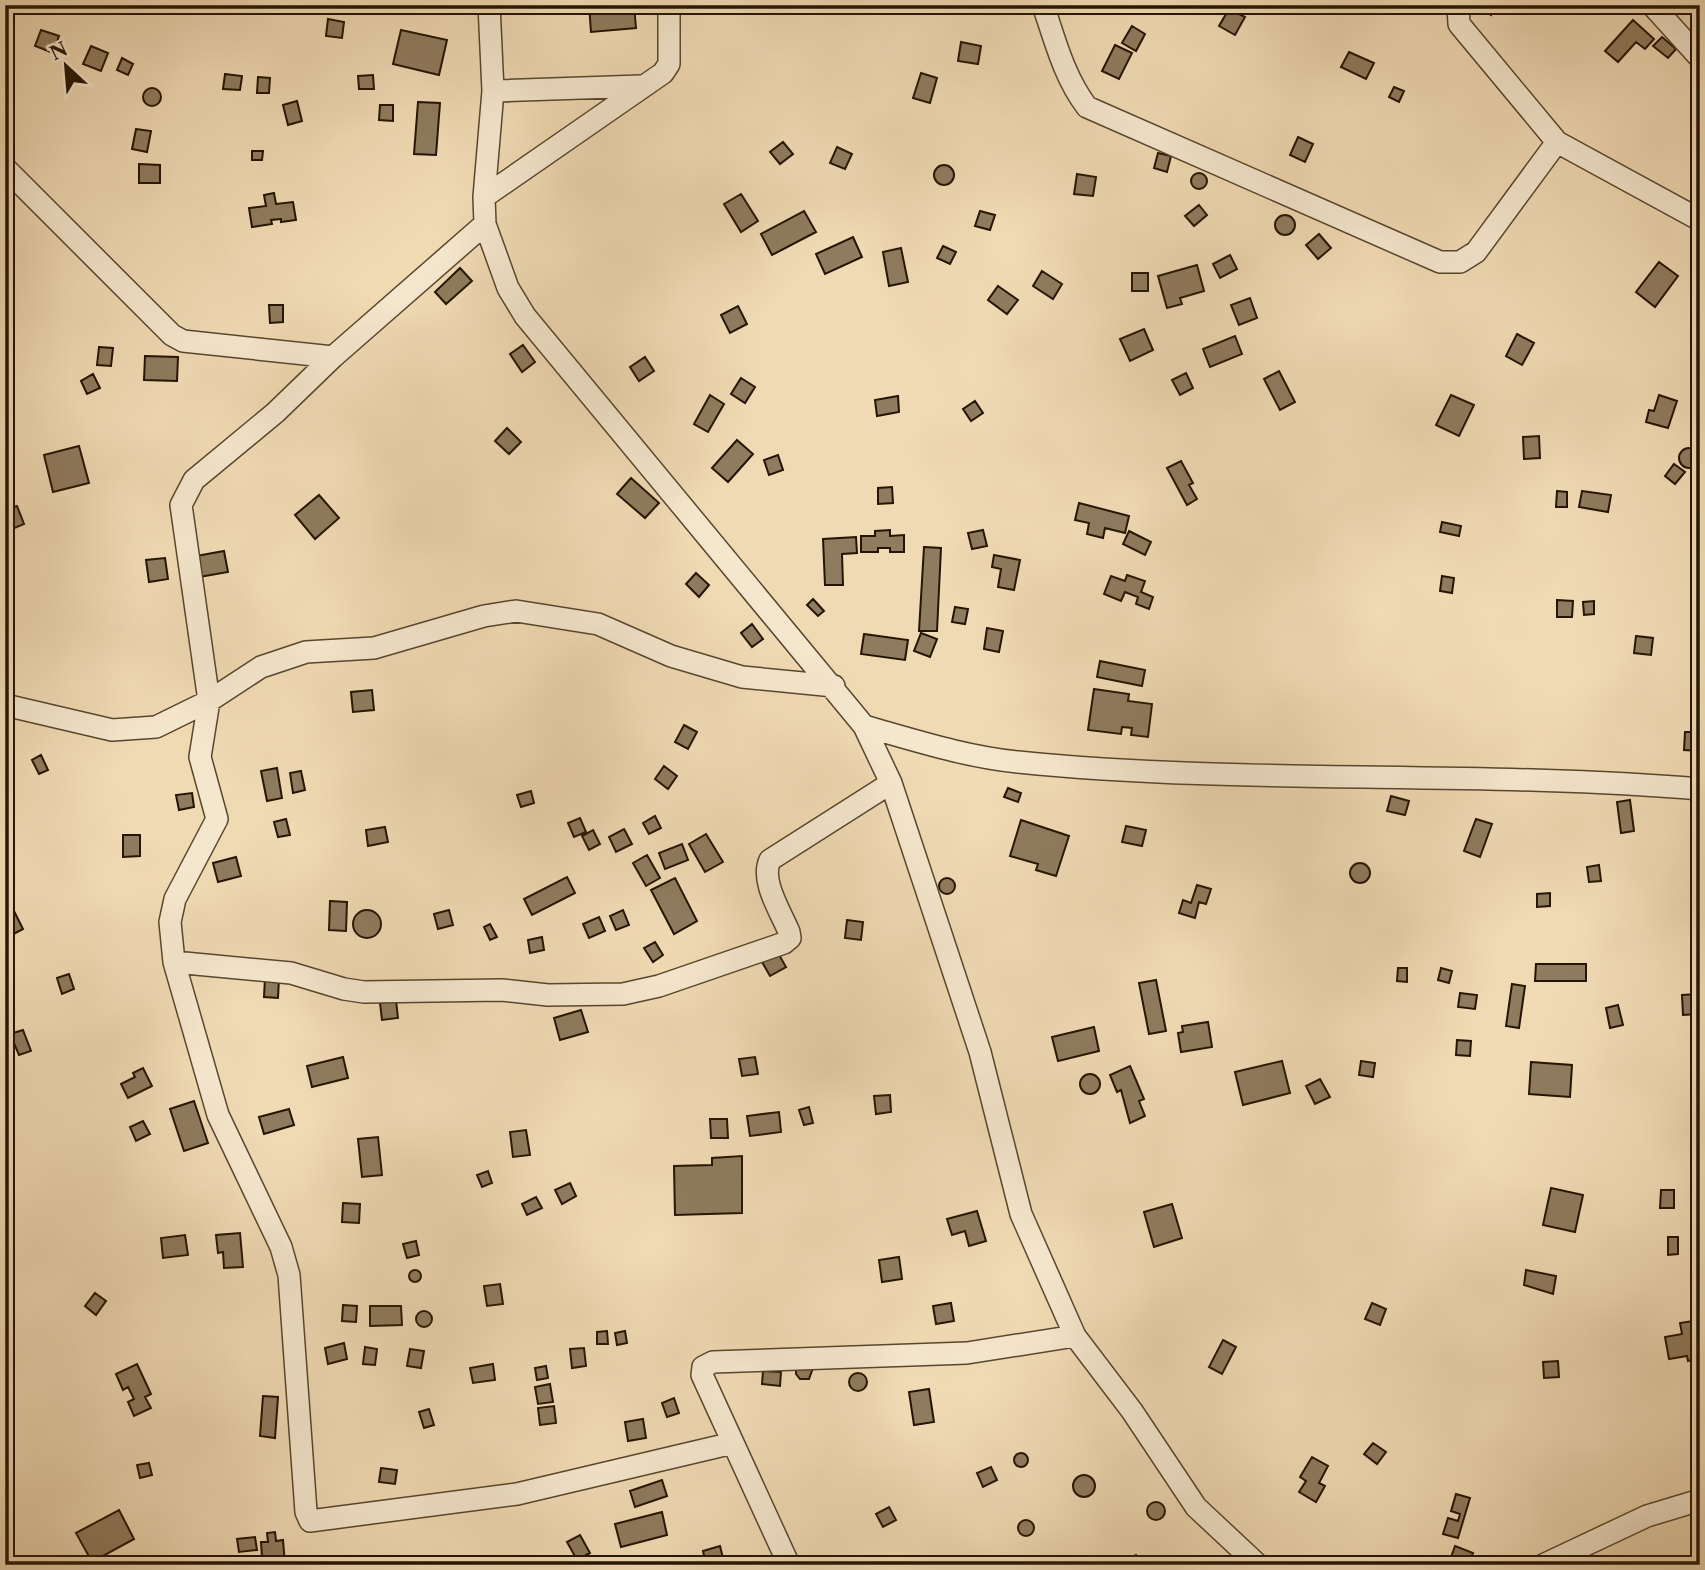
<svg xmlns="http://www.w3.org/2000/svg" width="1705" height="1570" font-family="'Libre Caslon Text',serif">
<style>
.building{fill:#8f7b5e;stroke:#251500;stroke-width:2}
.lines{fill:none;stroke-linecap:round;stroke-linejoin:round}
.minor-casing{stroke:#58462d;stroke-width:24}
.minor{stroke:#f5e7ce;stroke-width:21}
</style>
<rect width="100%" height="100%" fill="#f0dab4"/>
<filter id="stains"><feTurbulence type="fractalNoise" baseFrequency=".00286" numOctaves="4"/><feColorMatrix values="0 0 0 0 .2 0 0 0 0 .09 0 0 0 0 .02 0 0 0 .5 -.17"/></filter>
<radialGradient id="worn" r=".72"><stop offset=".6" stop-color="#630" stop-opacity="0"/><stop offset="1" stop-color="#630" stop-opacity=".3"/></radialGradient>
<path class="building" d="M589,5h45l2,23 -45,4z
M1078,5h16l-2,9 -15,-4z
M1479,5h20l-8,10z
M1229,9l16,8 -10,18 -16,-9z
M328,19l16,3 -2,16 -16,-2z
M1633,20l21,19 -9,10 -9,-7 -18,20 -13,-11z
M1132,26l13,8 -9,17 -14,-8z
M41,30l18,6 -6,17 -18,-7z
M401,30l46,10 -8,35 -46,-11z
M1662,37l14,12 -8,9 -15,-12z
M961,42l20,4 -3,18 -20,-3z
M1115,45l17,8 -13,26 -17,-8z
M91,46l17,7 -7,18 -18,-7z
M1349,52l25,11 -8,16 -25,-12z
M122,58l11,6 -5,11 -11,-5z
M921,73l16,5 -7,25 -17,-5z
M225,74l17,2 -2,14 -17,-1z
M373,75l1,14h-15l-1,-13z
M258,77l12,1 -1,15h-12z
M1394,87l10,4 -5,11 -10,-5z
M143 97a9 9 0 1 1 18 0a9 9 0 1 1-18 0Z
M297,101l5,20 -14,4 -5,-20z
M418,102l22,1 -4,52 -22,-1z
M380,105h13v16l-14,-1z
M136,129l15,2 -4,21 -15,-3z
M1298,137l15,7 -8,18 -15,-7z
M783,142l10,12 -13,10 -10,-12z
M837,147l15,7 -7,15 -15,-6z
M252,151h11l-1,9h-10z
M1158,153l13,3 -4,16 -13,-4z
M139,164l21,1v18h-21z
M934 175a10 10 0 1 1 20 0a10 10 0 1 1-20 0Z
M1191 181a8 8 0 1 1 16 0a8 8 0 1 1-16 0Z
M1077,174l19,3 -3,19 -19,-2z
M274,193l2,11 17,-2 3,18 -15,2v-3l-10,1 1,4 -20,3 -3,-19 17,-2 -2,-11z
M741,194l17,27 -17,11 -17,-28z
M1199,205l8,10 -13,11 -9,-10z
M804,211l12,21 -44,23 -11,-21z
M980,211l15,4 -5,15 -15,-4z
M1275 225a10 10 0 1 1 20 0a10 10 0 1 1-20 0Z
M1319,234l12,14 -13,11 -12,-14z
M853,237l9,20 -37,17 -9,-20z
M943,246l13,6 -6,12 -13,-6z
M901,248l7,34 -19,4 -6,-34z
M1230,255l7,14 -17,9 -7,-14z
M1659,262l19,14 -23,31 -19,-15z
M1197,265l7,26 -24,7 2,6 -15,4 -9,-32z
M460,268l12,13 -26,23 -11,-12z
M1042,271l20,13 -9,15 -20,-13z
M1132,273h16v18h-16z
M998,286l20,14 -11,14 -19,-14z
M1250,298l7,20 -18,7 -8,-20z
M269,305h14v17l-13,1z
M738,306l9,18 -17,9 -9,-18z
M1144,329l9,21 -23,11 -10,-22z
M1517,334l17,9 -12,22 -16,-9z
M1235,336l7,18 -32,13 -7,-18z
M523,345l12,17 -13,10 -12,-18z
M99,347l14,1 -2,18 -14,-1z
M145,356l33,1 -1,24 -33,-1z
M645,357l9,14 -15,10 -9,-14z
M1279,371l16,31 -15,8 -16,-31z
M1186,373l7,15 -13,7 -8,-15z
M93,374l7,14 -13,6 -6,-13z
M741,378l14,9 -10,16 -14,-9z
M710,395l14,9 -16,28 -14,-8z
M1451,395l23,10 -15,31 -23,-11z
M1659,395l18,6 -9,27 -22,-6 3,-12 5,1z
M898,396l1,16 -22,4 -2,-16z
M975,401l8,12 -12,8 -8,-12z
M507,428l14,14 -12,12 -14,-13z
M1539,436l1,22 -16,1 -1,-22z
M737,440l16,14 -25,28 -16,-14z
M79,446l10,37 -36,9 -9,-37z
M1679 458a10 10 0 1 1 20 0a10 10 0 1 1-20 0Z
M778,455l5,15 -14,5 -5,-15z
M1181,461l12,22 -4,2 8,14 -10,6 -20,-37z
M1674,464l11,8 -10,12 -10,-8z
M631,478l28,25 -14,15 -28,-24z
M892,487l1,16 -15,1v-16z
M1557,491l10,1v15h-11z
M1582,491l29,4 -3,17 -29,-5z
M319,495l20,23 -24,21 -20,-24z
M1079,503l50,13 -4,17 -20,-5 -2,10 -16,-4 2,-11 -14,-3z
M17,506l7,18 -12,5 1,4 -8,4v-27z
M1442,522l19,4 -2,10 -19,-4z
M890,530v6l14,-1v17h-14v-4h-12v4h-17v-16h14v-5z
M983,530l4,16 -15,3 -4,-16z
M1129,531l22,11 -6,13 -22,-11z
M856,537l1,16 -15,1 1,31h-18l-2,-46z
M924,547l17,1 -4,83h-18z
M224,551l4,21 -29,5 -3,-21z
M994,555l26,5 -6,30 -16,-3 3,-18 -9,-2z
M165,558l3,21 -19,3 -3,-22z
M696,573l13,12 -10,12 -13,-13z
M1127,575l18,6 -4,11 12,5 -4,12 -13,-5 2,-7 -13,-5 -4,9 -17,-7 7,-18 14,5z
M1442,576l12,2 -2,15 -12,-2z
M813,599l11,12 -6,5 -11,-11z
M1557,600l16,1 -1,16h-15z
M1594,601v13l-10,1 -1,-13z
M955,607l13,2 -3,15 -13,-2z
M752,624l11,15 -11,8 -11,-14z
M987,628l16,3 -4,21 -15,-3z
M921,633l16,6 -7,18 -16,-6z
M864,634l44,6 -3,20 -44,-6z
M1636,636l17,2 -2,17 -17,-2z
M1100,661l45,9 -3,16 -45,-9z
M1094,689l35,5 -1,7 24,3 -4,33 -17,-2 1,-7 -10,-1 -1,7 -33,-4z
M372,690l2,20 -21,2 -2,-20z
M684,725l13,7 -9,17 -13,-7z
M1685,732h15v19l-16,-1z
M41,755l7,15 -9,4 -7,-14z
M664,766l13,10 -9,13 -13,-10z
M277,768l5,30 -15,3 -6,-30z
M301,771l4,19 -12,3 -3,-20z
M1008,788l13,5 -3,9 -14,-5z
M531,791l3,12 -13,4 -4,-12z
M192,793l2,14 -15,3 -3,-15z
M1391,796l18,5 -4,14 -18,-4z
M1630,800l4,31 -13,2 -4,-31z
M655,816l6,12 -12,6 -6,-11z
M580,818l6,14 -12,5 -6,-14z
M286,819l4,16 -12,2 -4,-15z
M1476,819l16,5 -12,33 -16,-6z
M1021,820l48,16 -13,40 -20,-6 2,-6 -28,-8z
M1126,826l20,4 -4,16 -20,-4z
M385,827l3,15 -20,4 -2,-16z
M624,829l8,15 -16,8 -7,-15z
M593,830l7,14 -11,6 -7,-14z
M706,834l17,28 -18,10 -16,-28z
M123,835h17v21l-17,1z
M682,844l6,16 -23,9 -6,-16z
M647,855l13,23 -14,8 -13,-23z
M236,857l5,19 -23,6 -5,-19z
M1350 873a10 10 0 1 1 20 0a10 10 0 1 1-20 0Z
M1599,865l2,16 -12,1 -2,-15z
M567,877l8,16 -43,22 -8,-16z
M939 886a8 8 0 1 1 16 0a8 8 0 1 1-16 0Z
M675,878l22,43 -23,13 -23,-44z
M1197,885l14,4 -5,15 -7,-2 -4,16 -16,-5 4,-13 8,3z
M1550,893v13l-13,1v-13z
M330,901l17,1 -1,29 -17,-1z
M10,903l13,26 -15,8 -3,-31z
M449,910l4,15 -15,4 -4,-15z
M623,910l6,15 -13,5 -6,-14z
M353 924a14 14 0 1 1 28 0a14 14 0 1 1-28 0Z
M599,917l6,14 -16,7 -6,-14z
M847,920l16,2 -2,18 -16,-2z
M490,924l7,13 -7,3 -6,-13z
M542,937l2,13 -14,3 -2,-13z
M655,942l8,13 -10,7 -9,-14z
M778,953l8,14 -16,9 -8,-14z
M1536,964h50v17h-51z
M1398,968h9v14l-10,-1z
M1441,968l11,3 -3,12 -11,-3z
M69,974l5,15 -12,5 -5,-16z
M265,978h14l-1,20 -14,-1z
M1156,980l10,51 -17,3 -10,-51z
M1512,984l13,2 -6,42 -13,-2z
M1460,993l17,2 -2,14 -17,-2z
M5,994l9,18 -9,4z
M1700,994v20l-17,1 -1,-20z
M396,1000l2,18 -16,2 -2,-17z
M1618,1005l5,20 -13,3 -4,-20z
M581,1010l7,22 -28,8 -6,-22z
M1208,1022l4,25 -31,5 -3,-19 5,-1 -1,-6z
M1094,1027l5,24 -41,10 -6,-24z
M23,1030l8,21 -12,4 -9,-21z
M1457,1040l14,1 -1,15 -14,-1z
M343,1057l5,21 -36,9 -5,-21z
M755,1057l3,17 -16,2 -3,-17z
M1282,1061l8,32 -47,12 -8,-33z
M1361,1061l14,2 -2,14 -14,-2z
M1531,1062l41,3 -2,32 -41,-3z
M1130,1066l14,33 -5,2 6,15 -15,7 -9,-33 -4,2 -7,-17z
M143,1068l9,18 -24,12 -7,-14 14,-7 -2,-4z
M1080 1084a10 10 0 1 1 20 0a10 10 0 1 1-20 0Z
M1320,1079l10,18 -15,7 -9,-18z
M890,1095l1,17 -15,2 -2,-18z
M194,1101l14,42 -24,8 -14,-42z
M809,1107l4,16 -9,2 -5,-15z
M289,1109l5,16 -30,9 -5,-17z
M779,1112l2,20 -31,4 -3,-20z
M710,1119h17l1,19h-17z
M143,1121l7,13 -14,7 -6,-14z
M526,1130l4,25 -17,2 -3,-25z
M378,1137l4,38 -20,2 -4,-38z
M742,1156v57l-67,2 -1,-49 38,-1v-7z
M488,1171l4,12 -10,4 -5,-12z
M570,1183l6,13 -14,8 -7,-14z
M1551,1188l32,7 -8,37 -32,-7z
M1661,1190h13v18h-14z
M536,1197l6,11 -15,7 -5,-11z
M343,1203l17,1 -1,19 -17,-1z
M1172,1204l10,34 -28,9 -10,-35z
M977,1211l9,30 -17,5 -4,-15 -13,4 -5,-16z
M240,1233l3,34 -19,1 -1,-16 -5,1 -2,-18z
M185,1235l3,20 -25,3 -2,-20z
M1668,1237h10v17l-10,1z
M416,1241l3,14 -12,3 -4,-14z
M899,1257l3,22 -20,3 -3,-22z
M1526,1270l30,6 -3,18 -29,-9z
M409 1276a6 6 0 1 1 12 0a6 6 0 1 1-12 0Z
M500,1284l3,20 -16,2 -3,-20z
M95,1293l11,8 -10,14 -11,-9z
M951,1303l3,18 -18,3 -3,-18z
M1372,1303l14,6 -6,16 -15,-6z
M343,1305l14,1 -1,16 -14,-1z
M370,1306h31l1,19 -32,1z
M416 1319a8 8 0 1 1 16 0a8 8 0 1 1-16 0Z
M1700,1320v38l-12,3 -1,-5 -18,3 -4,-22 17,-3 -2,-11z
M607,1331l1,13h-11v-12z
M625,1331l2,12 -10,2 -2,-12z
M1223,1340l13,7 -14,27 -13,-7z
M344,1343l3,16 -19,5 -3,-16z
M365,1347l12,2 -2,16 -12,-1z
M584,1348l2,18 -14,2 -2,-19z
M410,1349l14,2 -3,17 -14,-2z
M1558,1361l1,16 -15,1 -1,-16z
M137,1364l14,30 -6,3 6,11 -17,8 -6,-14 6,-3 -6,-12 -5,3 -7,-16z
M493,1364l2,16 -22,3 -3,-15z
M546,1366l2,12 -11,2 -2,-12z
M813,1368l-4,11h-9l-4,-5v-5z
M763,1371l18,1 -1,14 -18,-2z
M849 1382a9 9 0 1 1 18 0a9 9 0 1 1-18 0Z
M550,1384l3,18 -15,2 -3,-17z
M929,1389l5,33 -20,3 -5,-33z
M263,1396l15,1 -3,41 -15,-2z
M674,1398l5,15 -12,4 -5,-14z
M554,1406l2,17 -16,2 -2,-17z
M429,1409l5,16 -10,3 -5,-16z
M643,1419l3,19 -18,3 -3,-19z
M1373,1443l13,9 -9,12 -13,-10z
M1014 1460a7 7 0 1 1 14 0a7 7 0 1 1-14 0Z
M1312,1457l16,9 -9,17 6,3 -9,16 -17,-10 7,-11 -6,-4z
M149,1463l3,12 -12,3 -3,-13z
M991,1467l6,13 -14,7 -6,-14z
M381,1468l16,2 -2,14 -16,-2z
M1073 1486a11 11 0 1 1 22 0a11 11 0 1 1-22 0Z
M662,1480l5,16 -32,11 -5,-16z
M1456,1494l14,4 -12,40 -15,-4 5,-16 10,3 2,-7 -9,-3z
M1147 1511a9 9 0 1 1 18 0a9 9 0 1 1-18 0Z
M889,1507l7,13 -13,7 -7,-13z
M119,1510l15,29 -42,23 -16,-29z
M662,1512l5,23 -46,12 -6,-23z
M1018 1528a8 8 0 1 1 16 0a8 8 0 1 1-16 0Z
M275,1532l1,9 7,-1 2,25h-18l-1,-8h-4l-1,-15h7l-1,-9z
M580,1535l10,18 -13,7 -10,-18z
M255,1537l2,13 -18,2 -2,-13z
M720,1546l4,16 -18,3 -3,-14z
M1455,1546l18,7 -5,12 -18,-5z
M1136,1555l5,10h-20l-1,-3z"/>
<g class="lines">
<g class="minor-casing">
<path id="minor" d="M489,5l4,86 -9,106 1,27 23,64 17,28 339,410 27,57 89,269 41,162 54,122 57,75 64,96 62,58
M1043,5c12,35 21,72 44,102l353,155h20l16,-10 81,-110
M1458,5l1,19 98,118 143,78
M1652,5l48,53
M493,91l148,-5
M5,168l167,167 11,6 150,16 152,-133
M484,197l179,-124 6,-9v-59
M333,357l-58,56 -81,67 -13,25 28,196 -9,56 17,62 -42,80 -5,23 4,40 117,11 53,16 20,3 138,-2 46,5 75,-1 36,-8 125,-43 6,-5 -1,-6c-8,-20 -29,-51 -19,-72l121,-77
M5,705l107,25 44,-3 53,-26 52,-34 45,-15 68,-4 110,-32 32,-5 82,13 73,32 71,21 92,9
M864,726c50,14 102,31 154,36 227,23 455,8 682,27
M174,962l44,153 63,132 8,28 17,237 4,9 207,-27 216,-51
M789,1565l-87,-190 1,-8 10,-5 254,-9 108,-17
M1543,1565l104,-49 53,-16"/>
</g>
<use href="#minor" class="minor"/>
</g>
<rect width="1705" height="1570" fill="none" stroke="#f0dab4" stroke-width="28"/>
<rect x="7" y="7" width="1691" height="1556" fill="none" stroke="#251500" stroke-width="3.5"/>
<rect x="14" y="14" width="1677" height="1542" fill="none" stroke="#251500" stroke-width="2"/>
<g transform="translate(66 66) rotate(334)" stroke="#f5e7ce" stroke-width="5" paint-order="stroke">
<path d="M0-5L12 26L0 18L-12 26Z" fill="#251500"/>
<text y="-10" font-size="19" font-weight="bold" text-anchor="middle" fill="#251500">N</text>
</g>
<rect width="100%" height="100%" filter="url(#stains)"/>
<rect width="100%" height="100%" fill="url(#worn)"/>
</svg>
